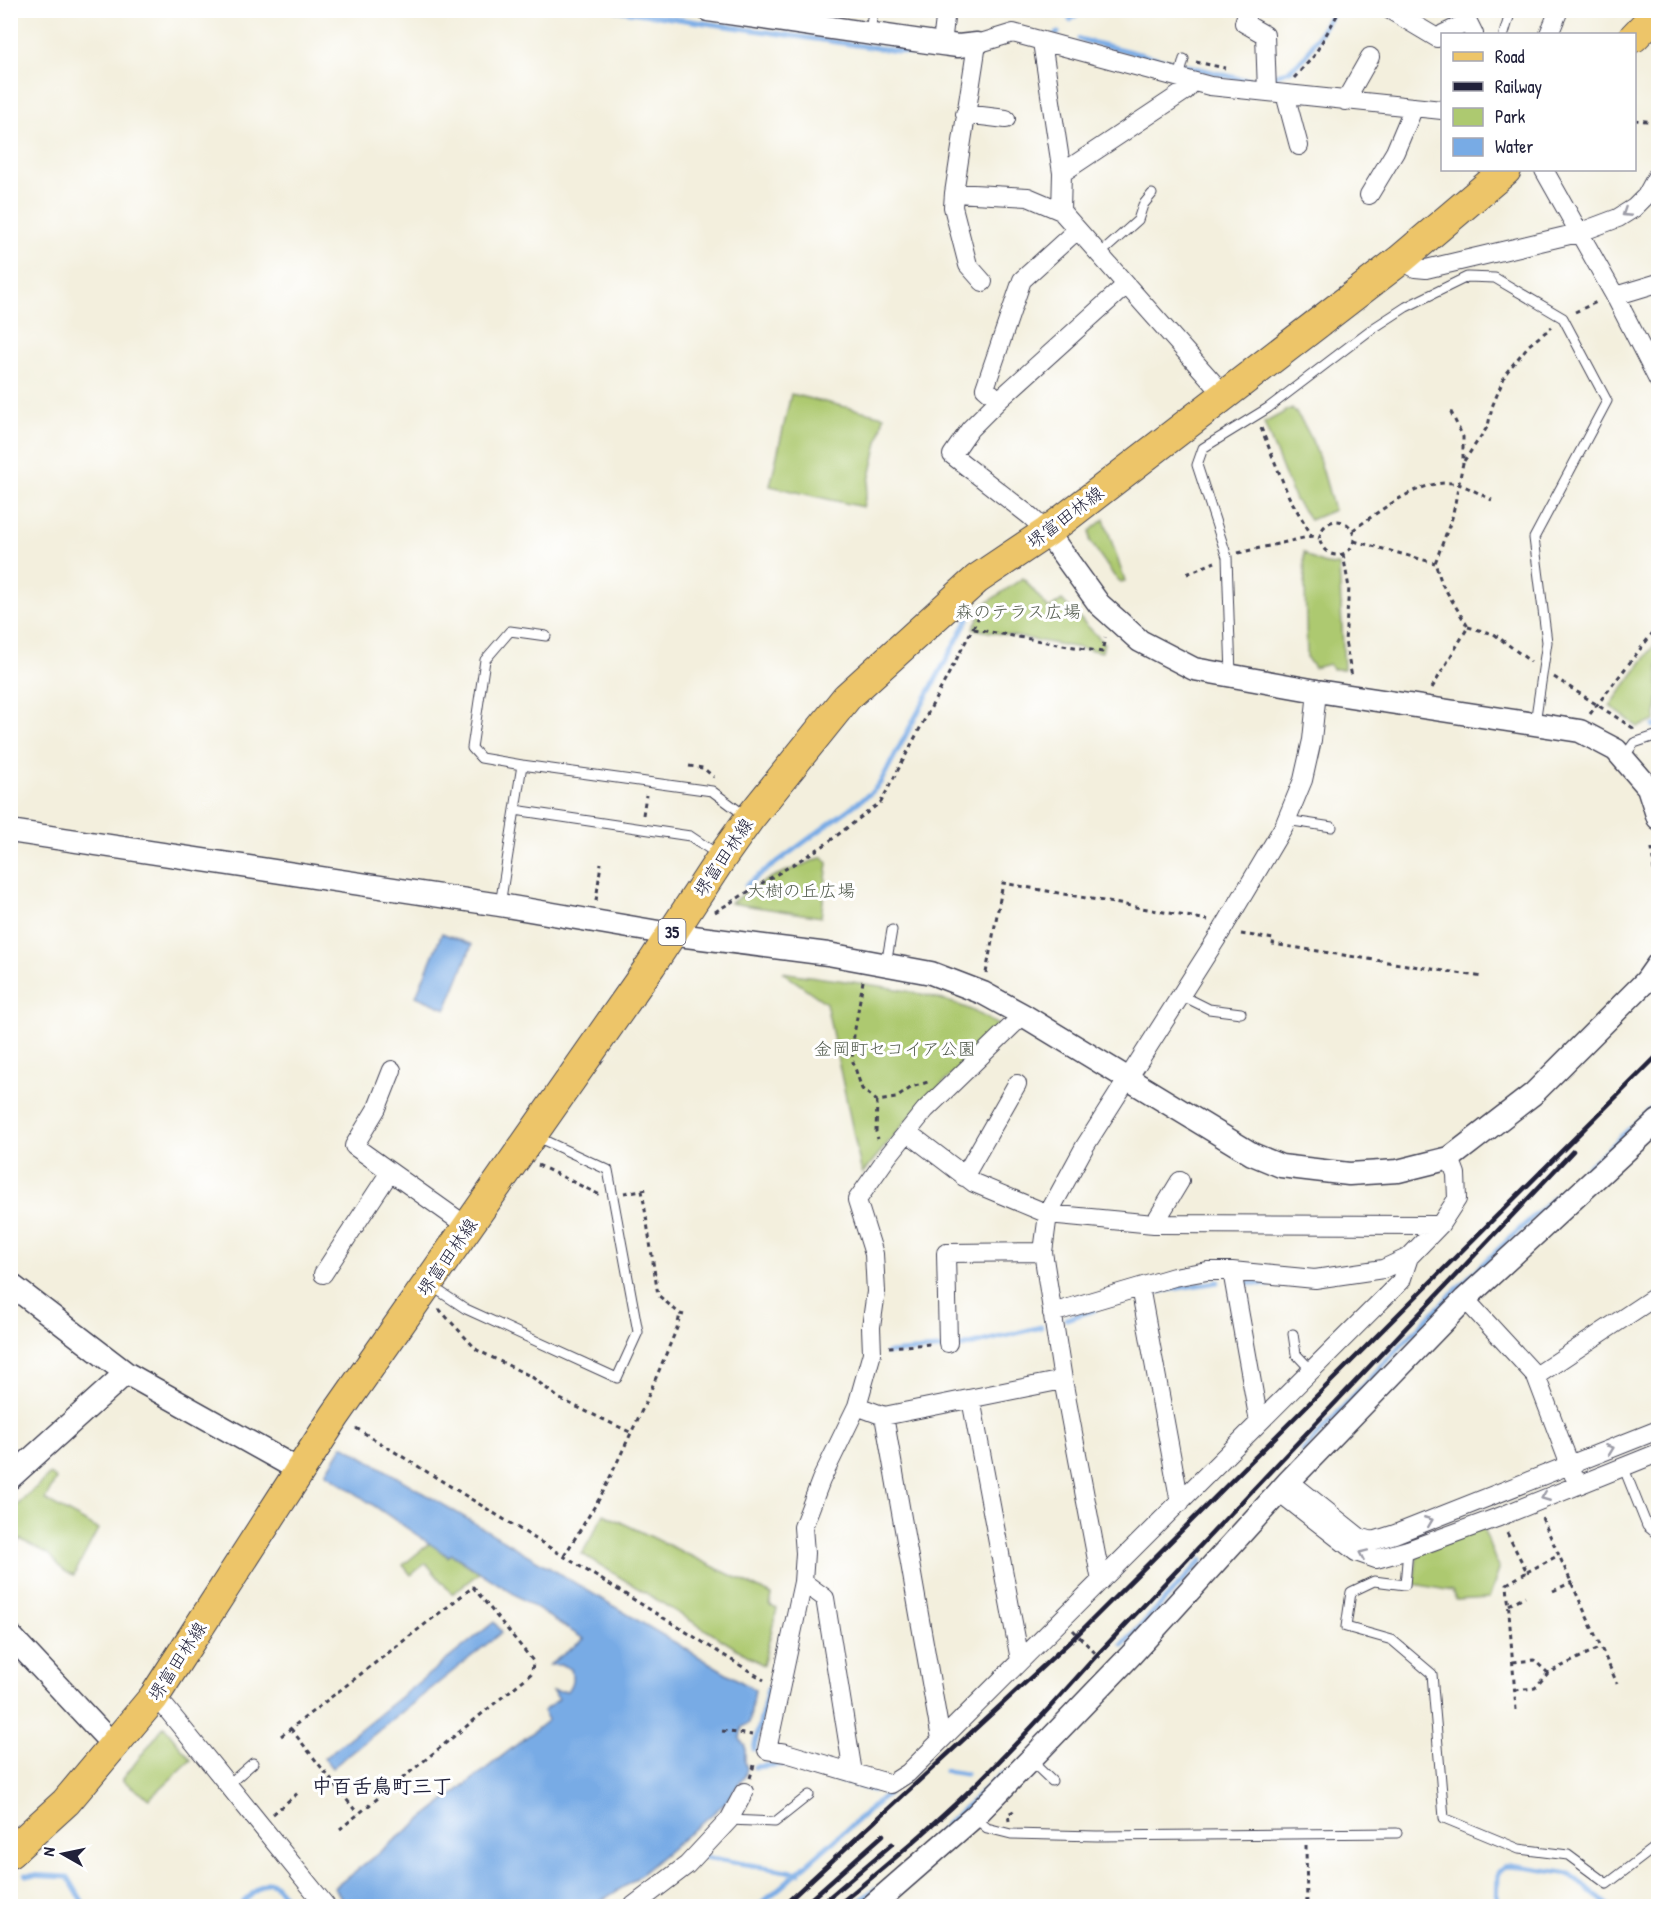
<svg xmlns="http://www.w3.org/2000/svg" width="1669" height="1917" font-family="'Patrick Hand','Klee One',sans-serif">
<style>
.green{fill:#adc970;stroke:#687656;stroke-width:1.5}
.water{fill:#78abe5;stroke:#4d6690;stroke-width:1.5}
.lines{fill:none;stroke-linecap:round;stroke-linejoin:round}
.stream{stroke:#78abe5;stroke-width:5}
.service-casing{stroke:#414153;stroke-width:11}
.minor-casing{stroke:#414153;stroke-width:20}
.tertiary-casing{stroke:#414153;stroke-width:25}
.primary-casing{stroke:#414153;stroke-width:32}
.path{stroke:#414153;stroke-width:3;stroke-dasharray:4.5 4.5;stroke-linecap:butt}
.service{stroke:#fff;stroke-width:9}
.minor{stroke:#fff;stroke-width:18}
.tertiary{stroke:#fff;stroke-width:22}
.primary{stroke:#edc569;stroke-width:30}
.rail{stroke:#22223b;stroke-width:4.5}
.oneway{stroke:#9c9ca7}
.labels{text-anchor:middle;dominant-baseline:central;stroke-width:6;stroke-linejoin:round;paint-order:stroke}
.shield{fill:#fff;stroke:#646476;stroke-width:1.5}
.shield-label{font-size:16px;font-weight:bold;fill:#22223b}
.street-label{font-size:18px;fill:#22223b;stroke:#fff}
.park-label{font-size:18px;fill:#535c4e;stroke:#fff}
.neighbourhood-label{font-size:20px;font-weight:bold;fill:#22223b;stroke:#fff}
</style>
<rect width="100%" height="100%" fill="#fff"/>
<filter id="ink" filterUnits="userSpaceOnUse"><feTurbulence type="fractalNoise" baseFrequency=".0167" numOctaves="2"/><feDisplacementMap in="SourceGraphic" scale="12" xChannelSelector="R" yChannelSelector="G"/><feConvolveMatrix kernelMatrix="1 2 1 2 8 2 1 2 1" color-interpolation-filters="sRGB"/></filter>
<filter id="wash" filterUnits="userSpaceOnUse"><feTurbulence type="fractalNoise" baseFrequency=".008" numOctaves="4" result="noise"/><feDisplacementMap in="SourceGraphic" scale="24" xChannelSelector="R" yChannelSelector="G"/><feGaussianBlur stdDeviation="1.35" result="paint"/><feColorMatrix in="noise" values="0 0 0 0 0 0 0 0 0 0 0 0 0 0 0 0 0 1.4 0 .05"/><feComposite in="paint" operator="in"/></filter>
<g filter="url(#wash)">
<rect width="100%" height="100%" fill="#f3efdd"/>
<path class="green" d="M791,394l93,22 -21,91 -93,-21z
M1292,408c24,27 32,68 42,102l-24,10 -15,-20 -31,-77z
M1104,519l21,62 -4,1 -7,-6 -24,-35v-10z
M1304,552c12,10 20,13 35,13l5,104h-12l-3,-5 -15,4 -7,-10z
M1023,578l26,31 13,-9 42,43 -2,9 -129,-23 12,-25z
M1658,640v62l-3,19 -17,6 -28,-21z
M823,857l5,6 -7,54 -91,-14 42,-26z
M782,972c59,10 133,14 187,37 11,5 22,12 33,18l-85,81 -55,66 -36,-171z
M50,1474l6,5 -11,21 53,29 -24,46 -10,-4 -15,-17 -29,-15 -9,16v-44z
M604,1514l168,81 -2,11 7,3 -14,56 -181,-111z
M1483,1527l16,43 -10,28 -33,2 -4,-9 -38,-7 3,-29z
M430,1543l18,14 3,-3 28,19 -27,21 -26,-31 -15,12 -8,-10z
M164,1726l27,34 -42,39 -27,-19z"/>
<path class="water" d="M442,933l30,12 -26,64 -30,-13z
M343,1445l412,245 -6,33 -7,4 -2,12 5,7v16l2,6 -2,8 -21,28 -91,77 -40,25h-245l-14,-18 214,-168 -5,-9 16,-12 -7,-8h15c6,-8 6,-13 4,-22l-9,-4h-13l35,-26 -132,-85 -4,2 -122,-83z
M494,1622l8,10 -170,136 -8,-10z"/>
<g class="lines">
<path class="stream" d="M616,10l295,43
M1070,20l13,-10
M1056,34l2,-1
M1079,39l161,40 22,1
M1271,77l19,-7 15,-13 29,-47
M1654,726l4,-1
M746,885l126,-93 8,-9 94,-175
M1244,1282l25,3
M1152,1292l66,-10
M1066,1319l28,-9
M887,1353l74,-6 80,-20
M1302,1452c50,-55 101,-110 154,-162 66,-65 134,-125 202,-187
M1123,1645l79,-85
M754,1749l14,-60
M755,1767l30,-3 88,26
M945,1771l21,3
M918,1851l84,-77
M704,1857l95,16
M26,1875l42,2 17,29
M239,1906l22,-20 8,-4 6,3 19,21
M759,1906l128,-112
M854,1906l21,-17
M1497,1906l1,-33 6,-7 7,-1 59,9 38,32"/>
</g>
</g>
<g filter="url(#ink)">
<g class="lines">
<g class="service-casing">
<path id="service" d="M870,34l3,-24
M1504,34l7,-24
M1179,78l5,-19
M1099,255l39,-35 5,-15 9,-11
M1231,675l-4,-118 -30,-92 6,-17 65,-40 101,-77 37,-24 61,-30 28,1 68,40 44,83 -73,137 13,104 -12,81
M1624,757l10,-14 24,-8
M522,765l190,26 35,26
M515,810l175,26 30,20
M1286,820l46,7
M500,905l22,-140 -41,-7 -9,-10 13,-88 25,-29 36,5
M886,965l6,-35
M1181,995l28,14 32,4
M430,1285l36,24 151,69 21,-46 -30,-162 -71,-33
M1293,1334l3,20 15,16
M1623,1466l24,60 11,9
M1408,1550l-3,35 -31,-4 -23,11 -5,35 46,13 40,34 12,144 75,31 49,6 39,29 51,-39
M1030,1760l22,21
M229,1784l24,-21
M974,1817l13,11 24,6 86,2 300,-3
M729,1820l46,2 34,-27"/>
</g>
<g class="minor-casing">
<path id="minor" d="M1248,10l-4,13 21,12 2,57
M1390,10l47,28 5,-3
M1462,10l12,24
M1443,34l25,-12
M1549,34l10,-24
M1042,42l20,131 -1,38 164,185
M942,44l4,-34
M1285,94l14,52
M1345,101l25,-44
M965,114l41,5
M1544,170l71,126 43,84
M1062,173l123,-82 8,-9
M954,193l-1,14 15,58 15,17
M1369,195l26,-43 19,-45
M1061,211l-33,-14 -74,-4 23,-149 36,-11 197,53 232,24
M1400,260l15,8 11,1 152,-36 40,-15 16,-10 12,-12 12,-22
M1615,296l43,-13
M999,400l-14,-12 37,-108 55,-50
M1047,532l-17,-16 -78,-61 18,-26 29,-29 127,-115
M392,1070l-15,38 -23,38 114,81
M907,1132l67,51 74,31 106,10 286,1
M964,1177l53,-93
M1154,1224l26,-43
M1232,1271l27,151
M323,1274l67,-102
M1140,1287l40,216
M1465,1299l71,77 38,100
M1052,1313l122,-36 33,-6h25l83,8 68,-10 26,-12
M948,1343l-2,-90 97,-1
M1536,1376l122,-81
M1063,1380l-179,36 -27,-10 -36,74 -18,47 2,26 -2,29 -36,168 19,3 105,31 17,-11 493,-492 8,-24 31,-32 17,-26 -1,-25 -6,-16
M971,1399l49,261
M857,1406l15,-53 -1,-26 5,-35 -2,-38 -17,-54 31,-44 37,-46 98,-95
M884,1416l57,323
M1289,1481l70,56 14,4 22,-7 263,-104
M1279,1492l77,60 20,7 32,-9 91,-33 159,-64
M1101,1581l-38,-201 -20,-128 5,-38 37,-68 136,-214 63,-106 19,-46 9,-40 5,-49
M803,1582l22,16 28,175
M154,1697l12,11 160,198
M633,1906l54,-41 42,-45 15,-28"/>
</g>
<g class="tertiary-casing">
<path id="tertiary" d="M708,10l234,34 16,2 19,-2
M1047,532l52,72 41,37 54,28 123,22 263,40 36,19 32,37 10,31
M10,831l490,74 170,29 158,20 103,19 52,20 40,22 229,139 29,12 68,8 49,-3 52,-13 83,-64 113,-113 12,-17
M10,1284l116,89 173,97
M10,1478l116,-105
M10,1635l104,111
M872,1906l102,-89 56,-57 101,-105 158,-174 176,-182 193,-178"/>
</g>
<g class="primary-casing">
<path id="primary" d="M1634,37l24,-25
M10,1853l56,-51 88,-105 181,-281 316,-451 71,-108 27,-38 98,-122 130,-118 70,-47 353,-272 106,-90"/>
</g>
<path class="path" d="M1196,62l29,6
M1294,78l20,-22 26,-46
M1634,120l24,2
M1575,312l24,-11
M1261,428l28,69 23,39 7,2
M1464,461l24,-35 4,-19 14,-34 23,-28 23,-18
M1320 538a17 17 0 1 1 34 0a17 17 0 1 1-34 0Z
M1353,530c27,-19 70,-54 105,-46 11,3 23,11 34,16
M1354,541l81,22
M1238,553l74,-17
M1343,554l6,34 -4,53 7,36
M1187,574l28,-12
M1468,627l26,7 37,28
M974,629l128,23 3,-15
M1554,677l79,51 -1,2
M1432,688l36,-61 -26,-43 -7,-21 17,-45 11,-55v-26l-13,-27
M1590,714l68,-88
M689,766l14,2 11,9
M643,815l3,-20
M1652,848l3,37
M596,901l5,-38
M715,912l108,-66 58,-44 104,-197
M1241,934l33,5 -1,5 210,33
M986,973l17,-90 205,37
M863,981l-9,54 -2,24 10,30 15,12 19,-3 16,-11 19,-6
M877,1101l-1,31 2,7
M538,1165l62,30
M642,1190l16,105 22,19 4,1
M624,1193l24,-4
M439,1309l38,41 55,27 28,22 72,34
M889,1347l42,-3
M356,1428l408,252
M1542,1518l75,165
M1507,1533l20,39 -20,12 9,126
M564,1556l37,-60 43,-90 33,-78 3,-14
M1527,1572l32,-17
M1553,1591l19,-9
M1509,1605l16,-9
M1073,1630l27,28
M1513,1662l21,-2 14,13
M1515,1690l20,-2 13,-15 53,-26
M291,1729l67,85
M722,1731l30,4
M281,1736l192,-149 60,74 -1,12 -192,156
M750,1778l5,-16
M273,1814l26,-22
M1009,1821l-1,-7 6,-3
M1306,1845l1,61"/>
<use href="#service" class="service"/>
<use href="#minor" class="minor"/>
<use href="#tertiary" class="tertiary"/>
<use href="#primary" class="primary"/>
<path class="rail" d="M783,1906l294,-271 581,-580
M803,1906l80,-71
M819,1906l73,-62
M837,1906c43,-35 87,-72 128,-111 46,-44 89,-92 132,-140l476,-504"/>
</g>
<defs><path id="oneway-chevron" d="M-2-3.5L2.5 0L-2 3.5" fill="none" stroke-width="1.6" stroke-linecap="round" stroke-linejoin="round" transform="scale(1.5)"/></defs>
<g class="oneway">
<use href="#oneway-chevron" transform="translate(1626 213) rotate(147)"/>
<use href="#oneway-chevron" transform="translate(1610 1449) rotate(-21)"/>
<use href="#oneway-chevron" transform="translate(1545 1497) rotate(158)"/>
<use href="#oneway-chevron" transform="translate(1429 1521) rotate(-22)"/>
<use href="#oneway-chevron" transform="translate(1363 1554) rotate(-156)"/>
</g>
</g>
<g class="labels">
<rect class="shield" x="658.5" y="919" width="27" height="26" rx="4.5"/>
<g class="shield-label">
<text x="672" y="932">35</text>
</g>
<g class="street-label">
<text transform="translate(1065 517) rotate(-37)">堺富田林線</text>
<text transform="translate(723 857) rotate(-56)">堺富田林線</text>
<text transform="translate(447 1257) rotate(-55)">堺富田林線</text>
<text transform="translate(177 1661) rotate(-57)">堺富田林線</text>
</g>
<g class="park-label">
<text x="1018" y="611">森のテラス広場</text>
<text x="801" y="890">大樹の丘広場</text>
<text x="895" y="1048">金岡町セコイア公園</text>
</g>
<g class="neighbourhood-label">
<text x="382" y="1785">中百舌鳥町三丁</text>
</g>
</g>
<rect width="1669" height="1917" fill="none" stroke="#fff" stroke-width="36"/>
<rect x="1441" y="33" width="195" height="138" fill="#ffffff" stroke="#a7a7b1" stroke-width="1.5"/>
<rect x="1453" y="52" width="30" height="9" fill="#edc569" stroke="#a7a7b1" stroke-width="1.5"/>
<text x="1495" y="63" font-size="18" fill="#22223b">Road</text>
<rect x="1453" y="82" width="30" height="9" fill="#22223b" stroke="#a7a7b1" stroke-width="1.5"/>
<text x="1495" y="93" font-size="18" fill="#22223b">Railway</text>
<rect x="1453" y="108" width="30" height="18" fill="#adc970" stroke="#a7a7b1" stroke-width="1.5"/>
<text x="1495" y="123" font-size="18" fill="#22223b">Park</text>
<rect x="1453" y="138" width="30" height="18" fill="#78abe5" stroke="#a7a7b1" stroke-width="1.5"/>
<text x="1495" y="153" font-size="18" fill="#22223b">Water</text>
<g transform="translate(63 1854) rotate(279)" stroke="#ffffff" stroke-width="4.5" paint-order="stroke">
<path d="M0-4.5L10 22L0 15L-10 22Z" fill="#22223b"/>
<text y="-9" font-size="16" font-weight="bold" text-anchor="middle" fill="#22223b">N</text>
</g>
</svg>
